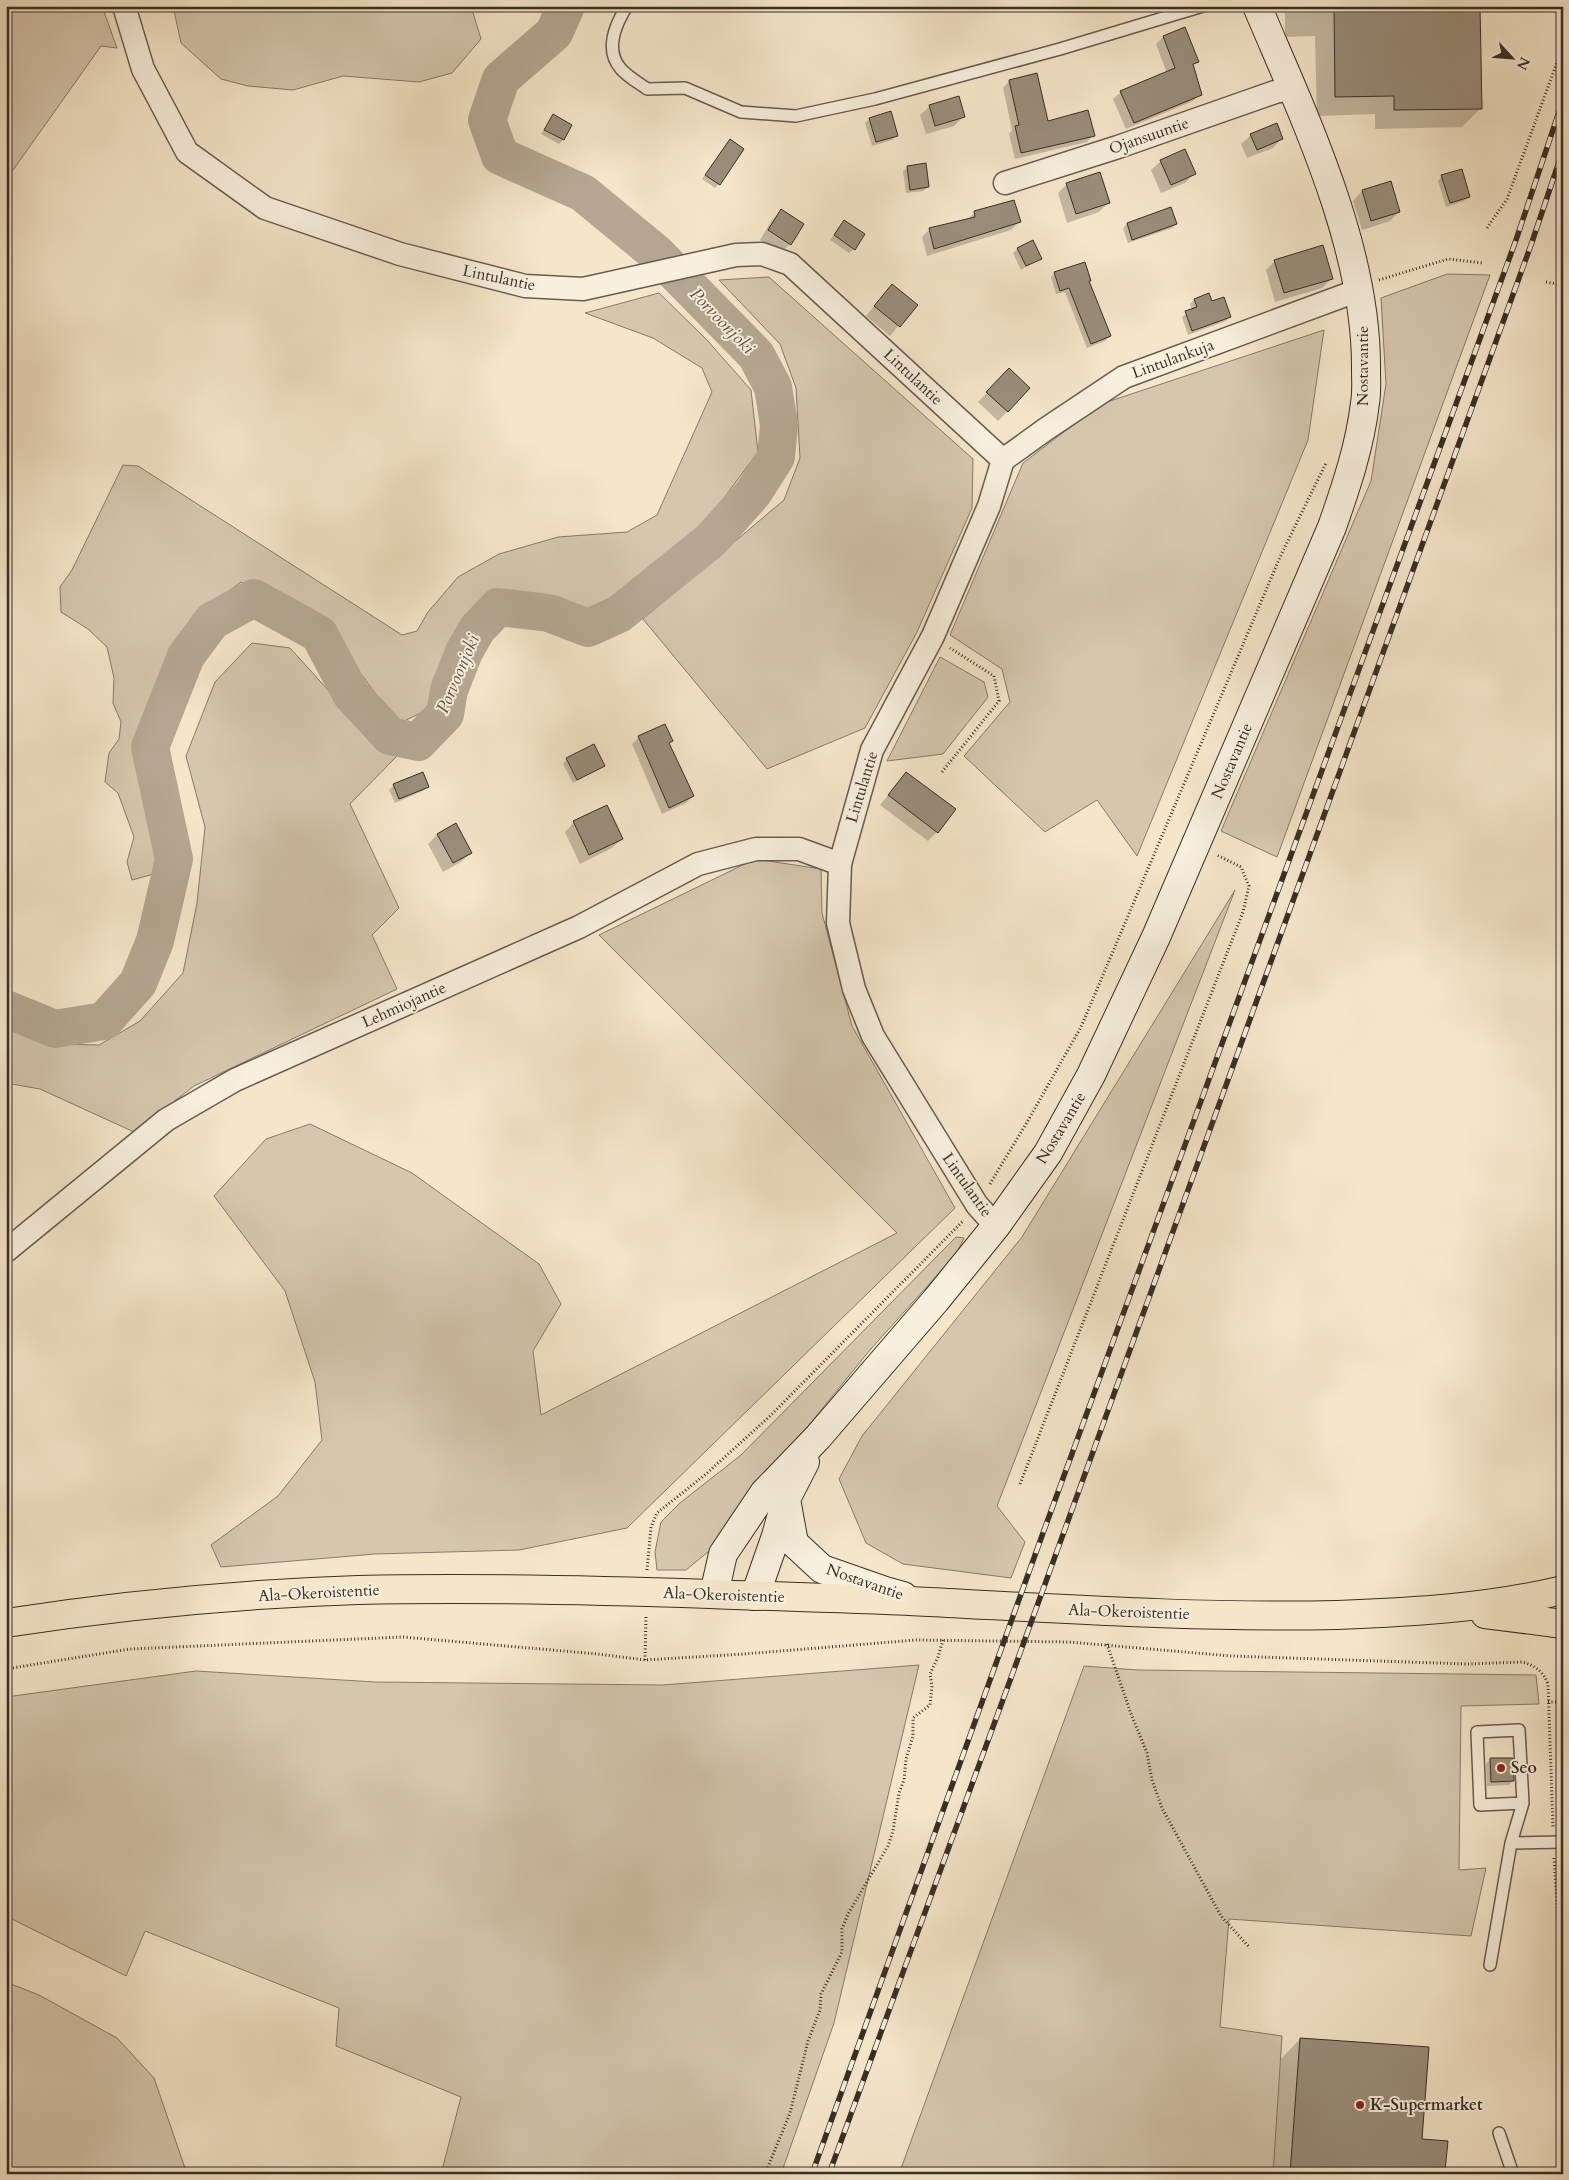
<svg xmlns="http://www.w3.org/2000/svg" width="1569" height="2180" font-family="Cardo,serif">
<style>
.green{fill:#d5c7ae;stroke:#867a6a}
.shadow{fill:#0003}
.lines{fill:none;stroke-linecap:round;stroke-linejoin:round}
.river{stroke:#b5a792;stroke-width:38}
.building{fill:#9a8e7b;stroke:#382e26}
.lane-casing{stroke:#675c4f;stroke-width:14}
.street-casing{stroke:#675c4f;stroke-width:25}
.secondary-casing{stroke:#382e26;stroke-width:30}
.primary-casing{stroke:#382e26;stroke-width:30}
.path{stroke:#382e26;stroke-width:3;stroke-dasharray:1 2.5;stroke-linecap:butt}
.lane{stroke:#f8efdd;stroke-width:11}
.street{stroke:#f8efdd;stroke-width:22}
.secondary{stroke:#f8efdd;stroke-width:28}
.primary{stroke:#f5e6ca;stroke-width:28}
.rail-casing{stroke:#382e26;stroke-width:5.5}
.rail{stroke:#f8efdd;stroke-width:4;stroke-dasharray:11;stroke-linecap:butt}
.poi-dot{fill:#8f2418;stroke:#f8efdd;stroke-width:2}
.labels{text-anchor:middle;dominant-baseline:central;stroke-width:4;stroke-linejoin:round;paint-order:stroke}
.street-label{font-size:16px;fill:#382e26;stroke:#f8efdd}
.poi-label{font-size:16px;font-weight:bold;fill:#382e26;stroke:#f8efdd;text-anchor:start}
.water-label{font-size:18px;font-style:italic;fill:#5e5246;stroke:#f8efdd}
</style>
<rect width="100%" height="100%" fill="#f5e6ca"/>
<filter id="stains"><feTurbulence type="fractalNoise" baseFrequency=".004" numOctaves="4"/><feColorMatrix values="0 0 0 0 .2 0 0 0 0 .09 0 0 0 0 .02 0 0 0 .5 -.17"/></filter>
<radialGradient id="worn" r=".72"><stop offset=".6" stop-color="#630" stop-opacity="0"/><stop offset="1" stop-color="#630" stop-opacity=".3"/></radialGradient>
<path class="green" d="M6,6h96l15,42 -16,-2 -95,134z
M173,6h298l10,33 -29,34 -33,9 -76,-6 -50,14 -45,-4 -27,-7 -40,-36z
M1447,274l43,1 -213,582 -56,-26 150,-350 15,-97 -5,-86z
M769,277l204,182 -1,49 -55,124 -52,96 -98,41 -124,-150 141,-119 16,-42 -4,-70 -16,-44 -61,-64z
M659,293l47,46 45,51 7,62 -57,77 -95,72 -20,9 -25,-12 -66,-4 -33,27 -27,85 -37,18 -67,-91 -90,-51 -27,20 -45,56 -28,82 20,132 -29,8 -5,-18 7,-25 -16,-44 -13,-11 4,-29 10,-14 2,-17 -8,-19 1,-25 -7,-31 -19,-18 -27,-17 -1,-25 12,-17 51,-105 15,1 264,169 15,-4 11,-19 30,-35 41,-23 59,-17 69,-5 30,-17 55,-123 -10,-24 -49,-30 -68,-25z
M1324,330l-16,110 -171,416 -40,-56 -52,32 -81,-76 46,-54 -8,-33 -52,-34 73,-172 78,-59z
M252,643l38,5 77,85 31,22 -48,49 49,104 -27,27 25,54 -203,97 -60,46 -94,-43 -34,-6v-58l48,19 45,1 41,-24 43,-48 14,-70 8,-76 -19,-71 29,-74z
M940,657l44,25 4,15 -45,57 -56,7z
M755,859l66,10 1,44 30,113 103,182 -328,320 -108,22 -144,4 -154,13 -10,-22 67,-49 44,-56 -7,-58 -30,-91 -71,-95 52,-57 44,-15 102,49 127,91 22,40 -28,47 8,64 356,-182 -298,-298z
M1235,890l-238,616 28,36 -14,36 -108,-14 -37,-21 -27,-64 23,-43 160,-199z
M956,1237l8,1 -8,16 -86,96 -110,135 -46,62 -28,23h-29l-2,-18 6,-30 19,-19 61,-48z
M919,1665l-85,358 -53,151h-340l20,-77 -125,-51 3,-38 -194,-77 -19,45 -120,-60v-219l190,-26 179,11 288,3z
M1084,1666l54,4 398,5 3,29 -78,2 -2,164 27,-2 -15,68 -242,-17 -9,108 62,9 -9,138h-374z
M6,1982l33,13 78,43 37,40 33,96h-181z"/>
<path class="shadow" d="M1285,6h132l64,102 -19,19 -87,2v-15l-58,2 -2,-80 -30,1z
M1163,37l34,24 -5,6 8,27 -7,7 -67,28 -13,-30 8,-7 46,-19 -11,-29z
M1009,81l38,42 46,12 -6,7 -72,17 -6,-25 3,-4 -9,-42z
M930,106l33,11 -9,9 -28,8 -6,-19z
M553,116l10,24 -4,4 -18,-10z
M870,119l27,16 -5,5 -20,6 -7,-23z
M1251,135l31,3 -9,10 -26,10 -6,-14z
M730,141l-11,43 -4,4 -13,-9z
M1161,161l33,12 -9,10 -24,10 -10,-23z
M908,167l20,20 -5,4 -17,2 -3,-22z
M1442,176l27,21 -5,4 -18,6 -8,-26z
M1067,184l41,19 -9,9 -32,11 -9,-30z
M1362,191l37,21 -9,9 -28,9 -9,-29z
M1013,201l6,21 -8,8 -84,26 -5,-19 8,-8 37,-9 7,-7z
M782,211l8,33 -10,9 -20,-13 12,-20z
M1127,224h49l-4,4 -44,15 -5,-15z
M840,226l14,23 -5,4 -19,-13z
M1018,249l22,9 -19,12 -8,-17z
M1275,261l57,17 -10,10 -47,14 -9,-32z
M1055,273l35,7 -2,2 22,54 -5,5 -18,7 -22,-56 -9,2 -5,-17z
M1208,294l3,9 19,13 -4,5 -38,14 -6,-18 10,-7 -2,-6 4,-4z
M883,295l33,10 -26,31 -24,-20z
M1009,370l20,19 -31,32 -20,-19z
M639,737l29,7 25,52 -7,7 -24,11 -30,-70z
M567,759l36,7 -30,17 -10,-19z
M906,773l31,59 -9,9 -48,-36z
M394,785l34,2 -5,4 -28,12 -6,-13z
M574,822l48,17 -10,9 -32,16 -15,-32z
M437,835l34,17 -10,10 -18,10 -15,-28z
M1490,1760l23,21 -4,4 -22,1 -1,-22z
M1300,2039l121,101 23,31 -3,3h-168l8,-115z"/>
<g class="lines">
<path class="river" d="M6,1009l49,20 49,-8 34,-38 17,-42 19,-82 -24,-112 36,-91 26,-35 42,-23 65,36 32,60 39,42 28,6 27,-28 4,-24 15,-38 13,-23 21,-22 51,6 39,15 31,-14 92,-74 42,-47 23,-36 3,-32 -6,-38 -17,-32 -99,-101 -74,-61 -83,-37 -13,-36 14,-41 53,-46 12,-27"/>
</g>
<path class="building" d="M1334,6h85v2l61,-1 2,102 -88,1v-14l-59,1z
M1185,27l14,35 -6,2 9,31 -68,28 -14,-32 55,-23 -12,-32z
M1037,73l11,48 40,-11 7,26 -74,17 -6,-27 4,-1 -10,-45z
M959,96l6,21 -30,9 -6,-21z
M891,111l7,25 -22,6 -7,-24z
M553,114l19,11 -8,15 -20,-10z
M1277,123l6,16 -26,11 -7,-16z
M730,139l14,10 -24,36 -15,-10z
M1185,149l11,25 -25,11 -11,-25z
M926,163l3,24 -19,3 -3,-24z
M1462,169l8,28 -20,6 -9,-28z
M1100,172l10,31 -34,11 -10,-31z
M1391,181l9,31 -29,9 -9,-31z
M1014,200l7,22 -87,27 -5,-21 46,-11 -1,-6z
M1171,207l6,17 -45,16 -5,-17z
M781,209l23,15 -13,21 -23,-15z
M844,220l21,14 -10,16 -21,-15z
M1033,240l9,19 -16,7 -9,-18z
M1323,245l10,34 -49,14 -10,-33z
M1085,262l6,19h-2l22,55 -20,8 -22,-56 -9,3 -6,-19z
M892,284l26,21 -18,22 -26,-21z
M1209,293l3,8 12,-4 7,20 -39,14 -7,-20 12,-4 -3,-8z
M1009,368l21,20 -22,24 -22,-20z
M665,724l8,17 -4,2 25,53 -25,12 -31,-72z
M594,744l11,22 -28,14 -11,-22z
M423,772l6,15 -30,12 -6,-15z
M906,772l50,37 -18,24 -50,-38z
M607,805l16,34 -34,16 -16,-34z
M456,823l16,30 -19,10 -16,-29z
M1490,1758h23l1,23 -23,1z
M1300,2038l129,9 -7,92 26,2 -3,30h-8v3h-147z"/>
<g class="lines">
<g class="lane-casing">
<path id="lane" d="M627,6c-12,19 -23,44 -6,63 7,8 18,14 26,20l38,-1 56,24 55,4 79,-17 185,-50 143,-43
M1511,1843l52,-1
M1490,1965l21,-122 12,-40 -4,-73 -42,2 3,73 43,-2
M1499,2133l14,41"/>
</g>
<g class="street-casing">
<path id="street" d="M124,6l19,63 44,83 78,56 135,46 125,32 58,3 153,-34 26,-1 28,10 213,196 -14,46 -56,130 -61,114 -32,114 -2,59 16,66 19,47 104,169 19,21
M1005,183l113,-36 157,-55 17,-3
M1003,460l43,-31 78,-52 235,-87
M6,1251l160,-131 69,-40 344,-153 119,-63 58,-15h43l41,15"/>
</g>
<g class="secondary-casing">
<path id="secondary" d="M805,1462l-19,37 8,44 28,26 63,22 18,5
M714,1594l9,-40 41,-61 54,-56 118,-137 60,-74 52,-73 43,-78 65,-138 176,-410c14,-40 28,-81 33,-124 2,-11 1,-22 1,-34 1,-122 -62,-252 -109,-363
M755,1596l21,-60 8,-29"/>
</g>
<g class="primary-casing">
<path id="primary" d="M1485,1614l78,10
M6,1623c116,-18 234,-29 352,-33 117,-3 235,0 352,4 73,3 147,4 220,8 136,7 271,16 407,13 76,-3 151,-7 226,-25"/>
</g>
<path class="path" d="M1487,228l20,-29 56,-153
M1379,280l69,-21 35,4
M1546,282l17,3
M942,772l57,-71 -5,-25 -44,-28
M990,1184l36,-60 55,-97 199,-470 46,-94
M1020,1484l223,-572 6,-26 -8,-19 -24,-12
M647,1570l4,-43 6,-14 49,-39 63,-57 194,-196
M1107,1644l23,67 17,42 5,27 10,28 59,108 29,32
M645,1660l1,-44
M6,1669l124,-20 273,-12 195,17 47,6 99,-6 172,-14 153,2 162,14 236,8 55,-2c12,3 21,9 26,22l5,143
M1548,1702h15
M1554,1858l9,133
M765,2174l25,-61 18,-72 12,-31 1,-16 21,-42v-23l6,-15 40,-68 5,-15 6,-38 5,-13 2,-21 7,-23v-18l17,-13 2,-19 -2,-12 8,-17 5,-17"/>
<use href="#lane" class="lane"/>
<use href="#street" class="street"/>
<use href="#secondary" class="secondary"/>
<use href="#primary" class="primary"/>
<g class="rail-casing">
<path id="rail" d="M812,2174l231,-641 473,-1293 47,-140
M829,2174l179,-488 523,-1441 32,-95"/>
</g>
<use href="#rail" class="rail"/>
</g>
<g class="poi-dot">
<circle cx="1501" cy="1768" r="5"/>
<circle cx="1360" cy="2105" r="5"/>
</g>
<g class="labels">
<g class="street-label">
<text transform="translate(1149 136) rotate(-19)">Ojansuuntie</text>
<text transform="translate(499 278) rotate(12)">Lintulantie</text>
<text transform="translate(1173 359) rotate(-20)">Lintulankuja</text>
<text transform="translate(1363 366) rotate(-90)">Nostavantie</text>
<text transform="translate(913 377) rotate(43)">Lintulantie</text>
<text transform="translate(1232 761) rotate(-67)">Nostavantie</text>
<text transform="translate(862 787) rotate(-73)">Lintulantie</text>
<text transform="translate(404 1005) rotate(-24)">Lehmiojantie</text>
<text transform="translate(1061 1128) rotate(-59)">Nostavantie</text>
<text transform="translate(967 1185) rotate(55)">Lintulantie</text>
<text transform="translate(865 1582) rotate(19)">Nostavantie</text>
<text transform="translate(319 1593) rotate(-3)">Ala-Okeroistentie</text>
<text transform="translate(724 1595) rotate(2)">Ala-Okeroistentie</text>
<text transform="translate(1129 1612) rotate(2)">Ala-Okeroistentie</text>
</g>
<g class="poi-label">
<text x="1511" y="1768">Seo</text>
<text x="1370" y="2105">K-Supermarket</text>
</g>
<g class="water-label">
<text transform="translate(722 321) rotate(46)">Porvoonjoki</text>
<text transform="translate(458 674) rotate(-67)">Porvoonjoki</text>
</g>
</g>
<rect width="1569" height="2180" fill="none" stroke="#f5e6ca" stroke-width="25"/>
<rect x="8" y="8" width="1554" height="2165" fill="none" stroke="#382e26" stroke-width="2.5"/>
<rect x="12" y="12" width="1544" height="2155" fill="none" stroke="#382e26"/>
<g transform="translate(1512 58) rotate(116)" stroke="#f8efdd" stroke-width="4" paint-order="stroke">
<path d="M0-4L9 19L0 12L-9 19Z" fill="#382e26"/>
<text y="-8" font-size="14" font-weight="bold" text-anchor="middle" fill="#382e26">N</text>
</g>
<rect width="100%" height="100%" filter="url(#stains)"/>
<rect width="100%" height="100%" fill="url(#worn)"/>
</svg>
